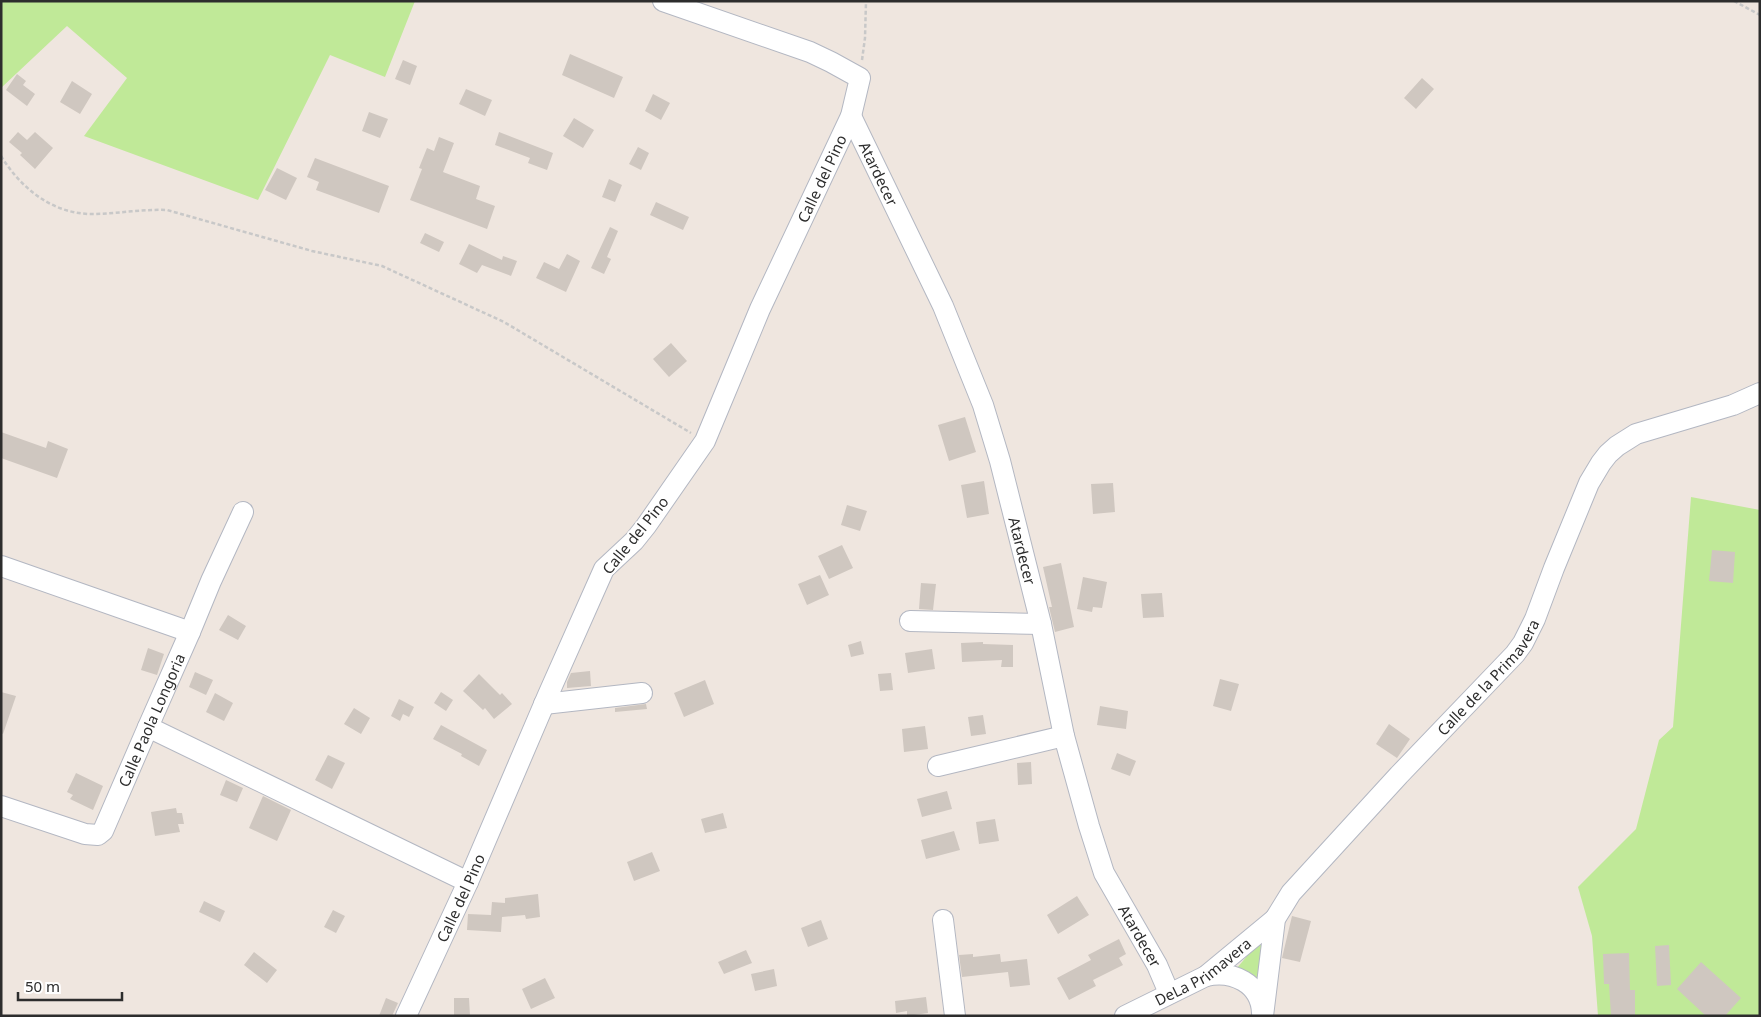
<svg xmlns="http://www.w3.org/2000/svg" width="1761" height="1017" font-family="'Noto Sans',sans-serif">
<style>
.green{fill:#c0e998}
.building{fill:#cfc7c0}
.lines{fill:none;stroke-linecap:round;stroke-linejoin:round}
.minor-casing{stroke:#b3b7c2;stroke-width:22}
.path{stroke:#c8c8c8;stroke-width:2.5;stroke-dasharray:4 2.5;stroke-linecap:butt}
.minor{stroke:#fff;stroke-width:20}
.labels{text-anchor:middle;dominant-baseline:central;stroke-width:4;stroke-linejoin:round;paint-order:stroke}
.street-label{font-size:15px;fill:#2d2d2d;stroke:#fff}
</style>
<rect width="100%" height="100%" fill="#efe6df"/>
<path class="green" d="M1,1h414l-30,76 -55,-22 -72,145 -174,-64 43,-58 -60,-52 -66,62z
M1691,497l69,13v506h-162l-6,-80 -14,-49 58,-58 23,-89 14,-13z
M1258,943h6l-4,45 -23,-20z"/>
<path class="building" d="M570,54l53,23 -9,21 -52,-23z
M403,60l14,6 -7,19 -15,-6z
M17,74l9,7 -3,4 12,9 -8,12 -21,-16z
M1422,78l12,11 -18,20 -12,-11z
M72,81l20,13 -12,20 -20,-12z
M466,89l26,11 -7,16 -26,-12z
M653,94l17,9 -9,17 -16,-9z
M369,112l19,7 -8,19 -18,-7z
M574,118l20,12 -11,18 -20,-12z
M18,132l9,8 8,-8 18,16 -18,21 -15,-14 2,-2 -13,-11z
M499,132l54,21 -6,17 -19,-7 2,-5 -35,-13z
M439,137l15,6 -11,29 37,14 -4,13 19,7 -8,23 -77,-29 12,-31 -3,-1 8,-20 7,3z
M638,147l11,6 -8,17 -12,-6z
M315,158l74,28 -10,27 -63,-23 3,-8 -12,-5z
M277,168l20,10 -11,22 -21,-10z
M609,179l13,6 -7,17 -13,-5z
M656,202l33,15 -6,13 -33,-15z
M610,227l8,4 -11,26 4,2 -7,15 -13,-6z
M425,233l19,9 -5,10 -19,-9z
M469,244l33,16 1,-4 14,5 -6,15 -29,-11 -5,8 -18,-9z
M567,254l13,7 -14,31 -30,-14 8,-16 15,7z
M671,343l16,18 -18,16 -16,-18z
M965,417l11,35 -27,9 -11,-36z
M1,432l45,16 2,-7 20,8 -11,29 -56,-20z
M984,481l5,33 -22,4 -6,-33z
M1113,483l2,29 -22,2 -2,-30z
M847,505l20,6 -7,20 -19,-6z
M842,545l11,23 -24,11 -11,-23z
M1712,550l23,2 -2,31 -24,-2z
M1061,563l13,64 -19,5 -6,-25h3l-9,-40z
M820,575l9,20 -22,10 -9,-21z
M1083,577l24,5 -5,26 -9,-1 -1,5 -15,-3z
M921,583l15,1 -3,26 -14,-1z
M1162,593l2,24 -21,1 -2,-24z
M228,615l18,11 -8,14 -19,-10z
M861,641l3,13 -13,3 -3,-12z
M983,642v2l30,1v22h-12l1,-7 -40,2 -1,-19z
M148,648l16,6 -7,21 -16,-5z
M932,649l3,20 -27,4 -3,-20z
M590,671l1,15 -24,2v-6l4,-9z
M195,672l18,8 -7,15 -17,-8z
M891,673l2,17 -13,1 -2,-17z
M479,674l21,21 2,-2 10,11 -18,15 -9,-11 -2,2 -20,-19z
M1220,679l19,5 -8,27 -18,-5z
M705,680l9,24 -30,13 -10,-24z
M1,692l15,4 -13,38 -2,-1z
M441,692l12,8 -7,11 -12,-8z
M215,693l18,10 -9,18 -18,-9z
M399,699l15,8 -5,10 -6,-3 -3,7 -9,-5z
M646,704l1,5 -32,3v-4z
M1100,706l28,5 -2,18 -29,-4z
M354,708l16,10 -9,16 -17,-10z
M983,715l3,19 -15,2 -3,-19z
M1389,724l21,15 -13,19 -21,-14z
M441,725l46,25 -8,16 -18,-10 1,-2 -29,-15z
M925,726l3,23 -24,3 -2,-23z
M1117,753l19,8 -6,15 -19,-7z
M328,755l17,8 -13,26 -17,-9z
M1031,762l1,22 -14,1 -1,-22z
M76,773l27,13 -10,24 -23,-11 3,-4 -6,-3z
M226,780l17,8 -6,14 -17,-7z
M947,791l5,18 -30,8 -5,-18z
M263,796l28,14 -14,31 -28,-13z
M176,808l1,5h5l2,11h-6l2,8 -25,4 -4,-24z
M723,813l4,15 -22,5 -4,-14z
M995,819l4,22 -20,3 -3,-22z
M954,831l6,19 -34,9 -5,-19z
M652,852l8,19 -26,10 -7,-19z
M538,894l2,23 -14,2 -1,-4 -23,2 -1,15 -34,-2 1,-16 23,1 1,-13 13,1v-5z
M1077,896l12,19 -31,19 -11,-19z
M204,901l21,10 -5,11 -21,-10z
M333,910l12,6 -9,17 -12,-6z
M1292,916l19,5 -11,41 -18,-4z
M821,920l7,19 -20,8 -7,-19z
M1119,939l7,15 -7,4 4,7 -30,15 3,6 -27,14 -12,-22 34,-18 -3,-5z
M1669,945l2,40 -14,1 -2,-40z
M746,950l6,13 -28,11 -6,-12z
M254,952l23,18 -10,13 -23,-18z
M1629,953l1,37h5v26h-24l-2,-32h-5l-1,-30z
M973,954v3l27,-3 1,8 26,-3 3,26 -20,2 -2,-15 -46,5 -3,-22z
M1701,962l40,36 -16,18h-19l-29,-27z
M774,969l3,17 -22,5 -4,-17z
M545,978l10,20 -24,11 -9,-20z
M926,997l2,16 -21,3v-5l-11,2 -1,-12z
M386,998l12,5 -6,13h-13z
M454,998h15l1,18h-16z"/>
<g class="lines">
<g class="minor-casing">
<g id="minor">
<path id="s1" d="M851,116l92,190 40,99 17,56 41,163 23,112 25,90 15,47 53,92 12,28"/>
<path d="M1,566l189,66"/>
<path d="M910,621l131,3"/>
<path d="M544,704l98,-11"/>
<path d="M148,727l320,155"/>
<path d="M938,766l126,-30"/>
<path id="s2" d="M1,806l84,28 13,1 5,-4 45,-104 42,-95 21,-51 32,-69"/>
<path d="M943,920l12,96"/>
<path d="M1206,976c26,-6 55,7 56,37"/>
<path id="s3" d="M406,1016l62,-134 80,-187 56,-126 30,-28 12,-15 59,-85 55,-132 91,-193 9,-38 -29,-16 -21,-10 -147,-51"/>
<path id="s4" d="M1125,1016l81,-40 69,-57"/>
<path id="s5" d="M1263,1016l12,-97 16,-26 108,-118 116,-121 8,-11 12,-24 19,-51 35,-85 12,-20 7,-9 9,-8 19,-12 97,-29 27,-12"/>
</g>
</g>
<path class="path" d="M1734,1l26,14
M862,60l3,-22 1,-37
M1,156c20,32 50,57 89,58 26,0 51,-5 77,-4l145,41 70,15 122,56 187,111"/>
<use href="#minor" class="minor"/>
</g>
<g class="labels">
<g class="street-label">
<text stroke="none"><textPath href="#s1" startOffset="64">Atardecer</textPath></text>
<text stroke="none"><textPath href="#s3" startOffset="940">Calle del Pino</textPath></text>
<text transform="translate(635 535) rotate(-51)">Calle del Pino</text>
<text stroke="none"><textPath href="#s1" startOffset="469">Atardecer</textPath></text>
<text stroke="none"><textPath href="#s5" startOffset="421">Calle de la Primavera</textPath></text>
<text stroke="none"><textPath href="#s2" startOffset="229">Calle Paola Longoria</textPath></text>
<text stroke="none"><textPath href="#s3" startOffset="130">Calle del Pino</textPath></text>
<text stroke="none"><textPath href="#s1" startOffset="874">Atardecer</textPath></text>
<text stroke="none"><textPath href="#s4" startOffset="90">DeLa Primavera</textPath></text>
</g>
</g>
<rect width="1761" height="1017" fill="none" stroke="#2d2d2d" stroke-width="5"/>
<path d="M18 992v8h104v-8" fill="none" stroke="#2d2d2d" stroke-width="2.5"/>
<text x="25" y="992" font-size="15" fill="#2d2d2d" stroke="#ffffff" stroke-width="4" paint-order="stroke">50 m</text>
</svg>
